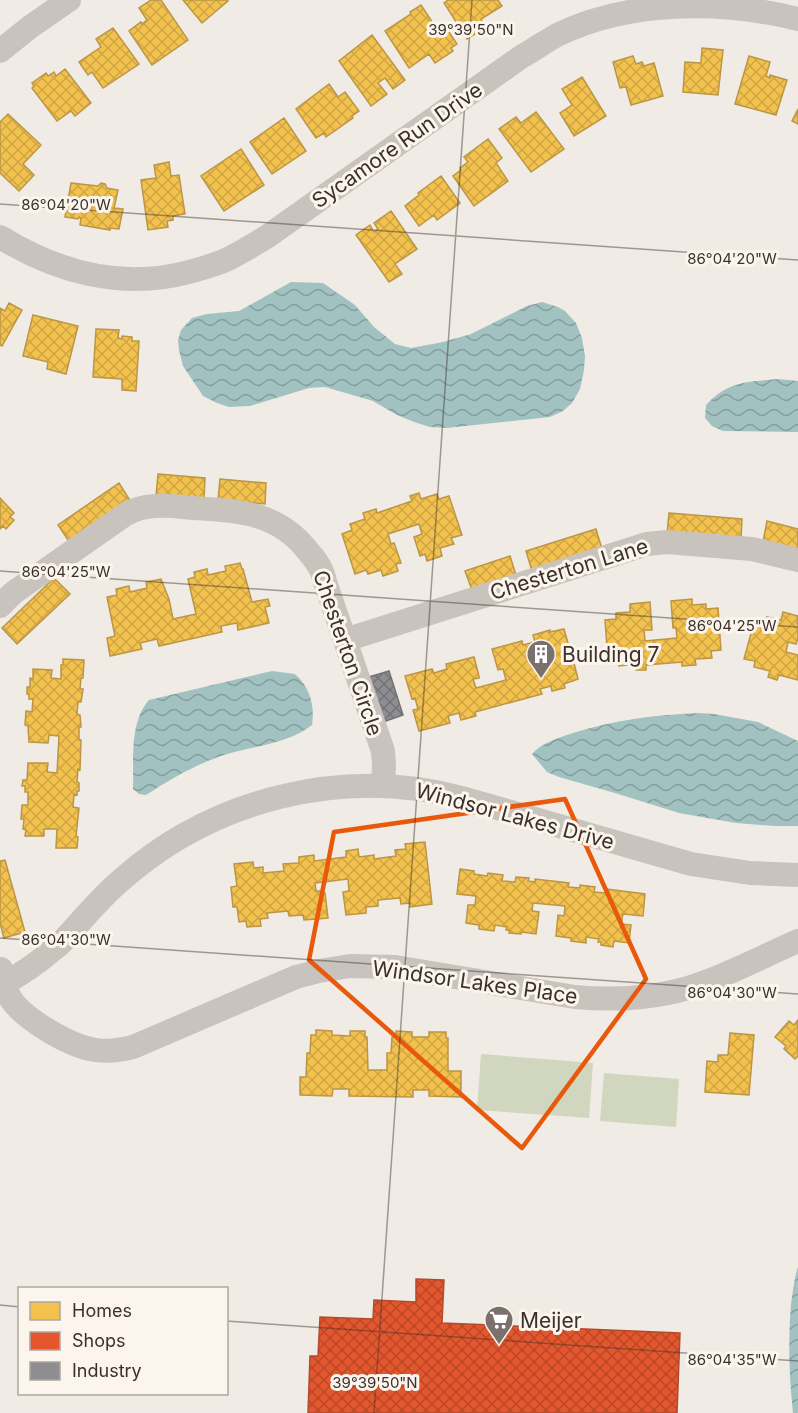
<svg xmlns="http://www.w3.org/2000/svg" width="798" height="1413" font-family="Inter,sans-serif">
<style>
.pitch{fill:#d1d6bf}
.water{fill:url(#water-waves)}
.homes{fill:url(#homes-cross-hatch);stroke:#bb9644;stroke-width:1.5}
.shops{fill:url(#shops-cross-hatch);stroke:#b14b2d;stroke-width:1.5}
.industry{fill:url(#industry-cross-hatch);stroke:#747173;stroke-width:1.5}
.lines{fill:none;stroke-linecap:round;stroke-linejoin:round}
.street{stroke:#c9c3be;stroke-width:24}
.marked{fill:none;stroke:#e8590c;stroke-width:4.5;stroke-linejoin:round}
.ticks{fill:none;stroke:#3b302b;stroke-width:1.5;stroke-opacity:0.45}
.labels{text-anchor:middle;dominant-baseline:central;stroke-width:6;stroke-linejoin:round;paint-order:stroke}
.street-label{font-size:21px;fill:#3b302b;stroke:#fbf5ee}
.poi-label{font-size:21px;fill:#3b302b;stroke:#fbf5ee;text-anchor:start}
.ticks-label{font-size:15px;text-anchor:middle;fill:#3b302b;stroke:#fbf5ee;stroke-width:6;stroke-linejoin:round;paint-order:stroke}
</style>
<defs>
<pattern id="water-waves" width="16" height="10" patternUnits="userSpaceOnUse" patternTransform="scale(1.5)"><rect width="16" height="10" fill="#a1c2c1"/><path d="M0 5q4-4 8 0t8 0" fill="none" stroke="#849e9d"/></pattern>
<pattern id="homes-cross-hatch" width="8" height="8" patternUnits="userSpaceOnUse" patternTransform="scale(1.5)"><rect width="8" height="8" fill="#f2c14e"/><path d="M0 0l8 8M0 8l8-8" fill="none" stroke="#d0a644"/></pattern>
<pattern id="shops-cross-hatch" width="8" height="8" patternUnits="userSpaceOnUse" patternTransform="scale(1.5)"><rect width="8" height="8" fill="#e4572e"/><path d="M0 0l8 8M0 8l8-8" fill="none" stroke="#ba4827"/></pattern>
<pattern id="industry-cross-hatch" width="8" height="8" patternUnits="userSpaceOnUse" patternTransform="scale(1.5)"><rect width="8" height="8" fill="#8d8d92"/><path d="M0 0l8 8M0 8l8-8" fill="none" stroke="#747477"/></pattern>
</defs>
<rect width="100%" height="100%" fill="#f0ebe5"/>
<path class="pitch" d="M481,1054l112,9 -4,55 -112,-8z
M604,1073l75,6 -3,48 -76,-6z"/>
<path class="water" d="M291,282l32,1 32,22 19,22 21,17 16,4 32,-6 28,-8 56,-28 15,-4 16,5 7,4 11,12 6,15 3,18 -1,14 -4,19 -8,14 -9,8 -13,6 -104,11 -16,-1 -16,-5 -17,-7 -24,-14 -48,-14 -16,1 -59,18 -21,1 -12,-4 -14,-7 -20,-30 -4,-16 -1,-10 3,-10 11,-12 15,-4 32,-3z
M778,379l20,2v51l-75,-1 -11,-5 -7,-8 1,-13c22,-24 41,-23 72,-26z
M272,671l23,3c15,13 20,32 17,51 -24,19 -59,21 -88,30 -28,9 -53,24 -78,40l-7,-1 -6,-5c1,-28 -4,-67 16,-89z
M697,713l17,1 44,8 40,19v85h-23l-39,-3 -57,-10 -64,-20 -56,-16 -12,-5 -15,-18c11,-12 26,-16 41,-21 41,-13 81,-18 124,-20z
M798,1267v146h-5c-4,-38 -5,-71 -2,-109 2,-12 3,-26 7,-37z"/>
<path class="homes" d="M151,0h10l27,40 -36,25 -23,-34 12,-9 1,2 5,-4 -8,-12z
M183,0h44l1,1 -26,22z
M448,0h50l4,6 -21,13 4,9 -18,11 -23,-36z
M421,5l17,26 7,-5 12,18 -6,4 2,3 -18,12 -6,-9 -20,14 -24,-37 26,-17 -1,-2z
M113,28l26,36 -36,24 -11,-16 -4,3 -9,-13 22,-15 -5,-8z
M372,35l33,45 -12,9 -8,-11 -7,5 9,11 -16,12 -32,-45z
M702,48l21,2 -5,45 -35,-3 2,-30 16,1z
M633,56l3,8 6,-2 2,4 10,-3 9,33 -32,9 -5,-18 -6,1 -7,-26z
M749,56l21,6 -4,14 4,2v-3l17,5 -11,35 -41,-11z
M65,69l26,34 -16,13 -4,-5 -14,10 -25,-33 2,-2 -2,-3 14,-10 2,3 6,-4 2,4z
M582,77l24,39 -32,20 -14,-23 12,-8 -10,-16z
M329,84l9,13 7,-5 14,19 -7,5 1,2 -27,19 -2,-4 -8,5 -20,-29z
M798,109v15l-6,-3z
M536,112l28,37 -33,23 -32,-43 17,-12 5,6z
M8,114l33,31 -18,19 11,11 -15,16 -19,-18v-51z
M284,118l22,33 -34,23 -22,-32z
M488,139l14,19 -6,5 12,18 -34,25 -21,-30 8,-6 -1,-2 8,-6 -4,-5z
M241,149l23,36 -40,26 -23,-35z
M169,162l2,14 8,-1 6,39 -12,2v4l-6,1 1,6 -20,3 -7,-50 15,-2 -2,-13z
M441,176l19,27 -23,17 -3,-5 -15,11 -14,-20 14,-11 -1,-2z
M71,183l27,3 3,-3 4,1 2,4 11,2 -4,18 9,1 -4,20 -9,-1v2l-30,-5 1,-7 -2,-1 -1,2 -13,-2z
M391,211l26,38 -22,15 7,10 -13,8 -33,-47 14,-10 4,7 4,-3 -4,-6z
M9,303l13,7 -20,36 -2,-1v-37l5,3z
M33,315l45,11 -12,48 -19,-5 1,-7 -25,-6z
M96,329l23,1 -1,8 4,1v-3l10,1v4h7l-3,50 -14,-1v-11l-29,-2z
M158,474l47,4 -1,21 -48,-3z
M220,479l46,4 -1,21 -47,-4z
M119,483l12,19 -61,41 -12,-18z
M419,493l2,6 16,-5 2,5 10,-3 13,39 -11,3 3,6 -14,4 2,8 -15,5 -2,-7 -5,2 -6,-19 8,-3 -3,-10 -31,10 3,10 3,-1 7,20 -5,1 2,7 -15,5 -2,-6 -13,4 -2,-4 -11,4 -13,-40 10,-4 -2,-6 15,-5 -2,-6 13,-4 1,4 35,-12 -2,-5z
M0,498l14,15 -4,4 4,3 -8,9 -3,-3 -3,3z
M669,513l73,6 -1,21 -74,-6z
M767,521l31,8v21l-35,-8z
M596,529l6,20 -70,22 -6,-20z
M510,556l6,19 -44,15 -7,-19z
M240,563l2,6h1l9,33 16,-3 2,7 -5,1 4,16 -31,7 -1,-7 -16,3 1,6 -63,14 -2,-7 -17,4 2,6 -32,7 -3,-18 8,-2 -8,-39 10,-2 -1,-6 13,-3 1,6 17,-4 -1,-6 15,-3 8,20 4,20 23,-5 -8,-35 7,-2 -1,-5 13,-3 1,6 18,-4 -1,-5z
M54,578l16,16 -53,50 -15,-16z
M692,599v6l14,-1v5l12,-1 3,42 -10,1 1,7 -17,1 1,6 -14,1v-4l-36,3v5h-10v-6l-17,2v-6l-11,1 -3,-41 11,-1v-6l14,-1v-8l20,-2 2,28h-8l1,11 32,-3 -1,-10h-3l-2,-27z
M783,612l15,4 -1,7 1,1v14l-2,6 -8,-2 -2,10 12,3v25l-19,-5 -2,5 -9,-3 2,-6 -16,-4 1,-6 -11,-2 11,-40 11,3 1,-5 14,3z
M564,629l6,21 -8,2 2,9 9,-2 5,20 -14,5 1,4 -13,3 -1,-5 -11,3 2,5 -67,18 1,4 -15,4 -2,-7 -11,3 2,7 -31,8 -6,-21 5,-1 -3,-11 -3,1 -7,-23 27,-7 2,4 13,-4 -1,-5 28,-7 5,19v2l-6,1 3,9 30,-8 -3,-11 -5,1 -6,-21 30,-8 1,4 12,-3 -2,-7 17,-5v2z
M63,659l21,1 -1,18h-2l-1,11h3l-2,13h-3l-1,12 3,1 1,12h-2v13h2l-1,30 -2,-1 -1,13 2,1v8h-2v4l-3,-1 -1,13 6,1 -3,28 2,1 -1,11h-21l1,-19h-13v7h-19l1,-6 -3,-1 1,-10h-3l1,-14h6v-13h-3v-6h-3l1,-6h4l1,-17h20l-1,9 10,1 2,-37 -10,-1 -1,8 -19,-1 -1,-16 -3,-1 1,-14 6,1 1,-13h-4v-5h-2v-7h3v-9l3,1v-10l19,1 -1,8 10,1v-14h2z
M425,842l7,62 -22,3v-4l-9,1 -1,-6 -22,2v6l-12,1v6l-20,2 -3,-23 6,-1 -1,-12 -33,4 1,8h6v2h3l3,25 -24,2 -1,-5 -14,1 -1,-5 -21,2 1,5 -8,1 1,7 -14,1 -1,-6 -7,1 -2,-15h-4l-2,-20 6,-1 -3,-22 19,-2 1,6 9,-1v6l21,-2 -1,-7 16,-1v-6l15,-2v6l32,-4v-6l12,-2 1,8 15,-2v4l22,-3 -1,-6 11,-1 -1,-5z
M5,860l20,72 -21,6 -4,-15v-62z
M460,869l14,2v3l13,2 1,-3 15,2 -1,6 13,1 1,-5 13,1 -1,3 7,1v-3l34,4 -1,4 12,1v-3l15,2 -1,5 12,1 1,-4 38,5 -2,22 -20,-2 -2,10 10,1 -2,18 -15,-2 -1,6 -12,-2v-3h-3l1,-3 -13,-2v6l-15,-2v-3l-15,-2 2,-21 6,1 1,-10 -32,-3 -1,8 7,1 -3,22 -14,-2 -1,2 -12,-1 1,-2 -4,-1 1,-3 -12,-2 -1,6 -15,-2v-4l-13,-2 2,-18h7l1,-9 -19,-2z
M798,1020v36l-3,3 -11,-10 2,-3 -11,-9 14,-16 5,4z
M316,1030l16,1v4l18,1v-5h15v6h2l1,33h19v-17h4l1,-16h4v-6l16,1v5h17v-5h17v6h2v33h13v26l-32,-1v-6h-16v7l-64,-1v-7h-16l-1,7 -32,-1v-18h6l1,-24h3l1,-18h5z
M730,1033l24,2 -5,60 -44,-3 2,-31 11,1v-7h10z"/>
<path class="shops" d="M416,1279l28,1 -2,43 238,10 -3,80h-369l2,-57h8l2,-39 53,2 1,-19 42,2z"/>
<path class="industry" d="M389,671l14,44 -20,7 -14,-45z"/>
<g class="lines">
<path class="street" d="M0,51l30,-24 39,-27
M0,237c57,35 122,53 189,35 13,-4 27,-7 39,-13 14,-7 27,-15 40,-23l253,-179c12,-7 24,-15 36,-22 72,-35 164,-35 241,-16
M0,606l13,-13 113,-79c21,-12 44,-8 68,-6 44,3 83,4 113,42 8,9 16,19 18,32l58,169 1,14 -1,21
M345,640l302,-96 20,-2 85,7 46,11
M1,969c2,9 4,19 8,27 12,22 62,51 87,54 13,2 25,0 37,-3l163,-70 23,-6 31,-5 45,1 180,30c34,3 69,2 102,-6 42,-11 82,-33 121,-50
M0,986c18,-10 34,-20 49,-33 3,-3 7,-5 11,-9 19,-20 37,-43 59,-62 92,-83 223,-116 343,-84l229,66 59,9 48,2"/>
</g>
<path class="marked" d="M565,799l81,180 -124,169 -213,-188 25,-128z"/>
<path class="ticks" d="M0,204l798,56M0,571l798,56M0,938l798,56M0,1305l20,2M226,1321l572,40M374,1413l98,-1413"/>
<defs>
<g id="building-pin" transform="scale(1.5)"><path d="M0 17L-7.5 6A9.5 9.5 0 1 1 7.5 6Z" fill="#7a716c" stroke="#fbf5ee"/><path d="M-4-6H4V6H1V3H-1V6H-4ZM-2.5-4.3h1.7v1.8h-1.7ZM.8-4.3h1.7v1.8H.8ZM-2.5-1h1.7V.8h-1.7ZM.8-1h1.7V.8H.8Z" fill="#fff"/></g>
<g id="supermarket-pin" transform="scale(1.5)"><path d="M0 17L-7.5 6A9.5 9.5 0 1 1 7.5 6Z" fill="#7a716c" stroke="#fbf5ee"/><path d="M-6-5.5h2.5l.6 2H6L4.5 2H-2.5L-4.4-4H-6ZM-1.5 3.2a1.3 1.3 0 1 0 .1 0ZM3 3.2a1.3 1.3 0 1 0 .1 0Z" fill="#fff"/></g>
</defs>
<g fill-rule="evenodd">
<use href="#building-pin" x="541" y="654"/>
<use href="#supermarket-pin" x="499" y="1320"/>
</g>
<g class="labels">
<g class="street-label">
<text transform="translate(397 145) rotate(-35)">Sycamore Run Drive</text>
<text transform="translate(569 569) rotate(-17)">Chesterton Lane</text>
<text transform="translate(348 653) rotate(71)">Chesterton Circle</text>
<text transform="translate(515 816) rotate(15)">Windsor Lakes Drive</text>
<text transform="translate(475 982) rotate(8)">Windsor Lakes Place</text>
</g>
<g class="poi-label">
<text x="562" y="654">Building 7</text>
<text x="520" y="1320">Meijer</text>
</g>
</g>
<g class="ticks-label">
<text x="471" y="35">39°39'50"N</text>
<text x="66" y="210">86°04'20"W</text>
<text x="732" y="264">86°04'20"W</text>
<text x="66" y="577">86°04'25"W</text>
<text x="732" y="631">86°04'25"W</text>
<text x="66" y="945">86°04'30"W</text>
<text x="732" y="998">86°04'30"W</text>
<text x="732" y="1365">86°04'35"W</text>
<text x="375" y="1388">39°39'50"N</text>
</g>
<rect x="18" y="1287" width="210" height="108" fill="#fbf5ee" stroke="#aea6a0" stroke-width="1.5"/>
<rect x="30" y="1302" width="30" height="18" fill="#f2c14e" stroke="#aea6a0" stroke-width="1.5"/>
<text x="72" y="1317" font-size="18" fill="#3b302b">Homes</text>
<rect x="30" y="1332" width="30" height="18" fill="#e4572e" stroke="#aea6a0" stroke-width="1.5"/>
<text x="72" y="1347" font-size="18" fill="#3b302b">Shops</text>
<rect x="30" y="1362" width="30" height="18" fill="#8d8d92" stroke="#aea6a0" stroke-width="1.5"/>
<text x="72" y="1377" font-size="18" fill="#3b302b">Industry</text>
</svg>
